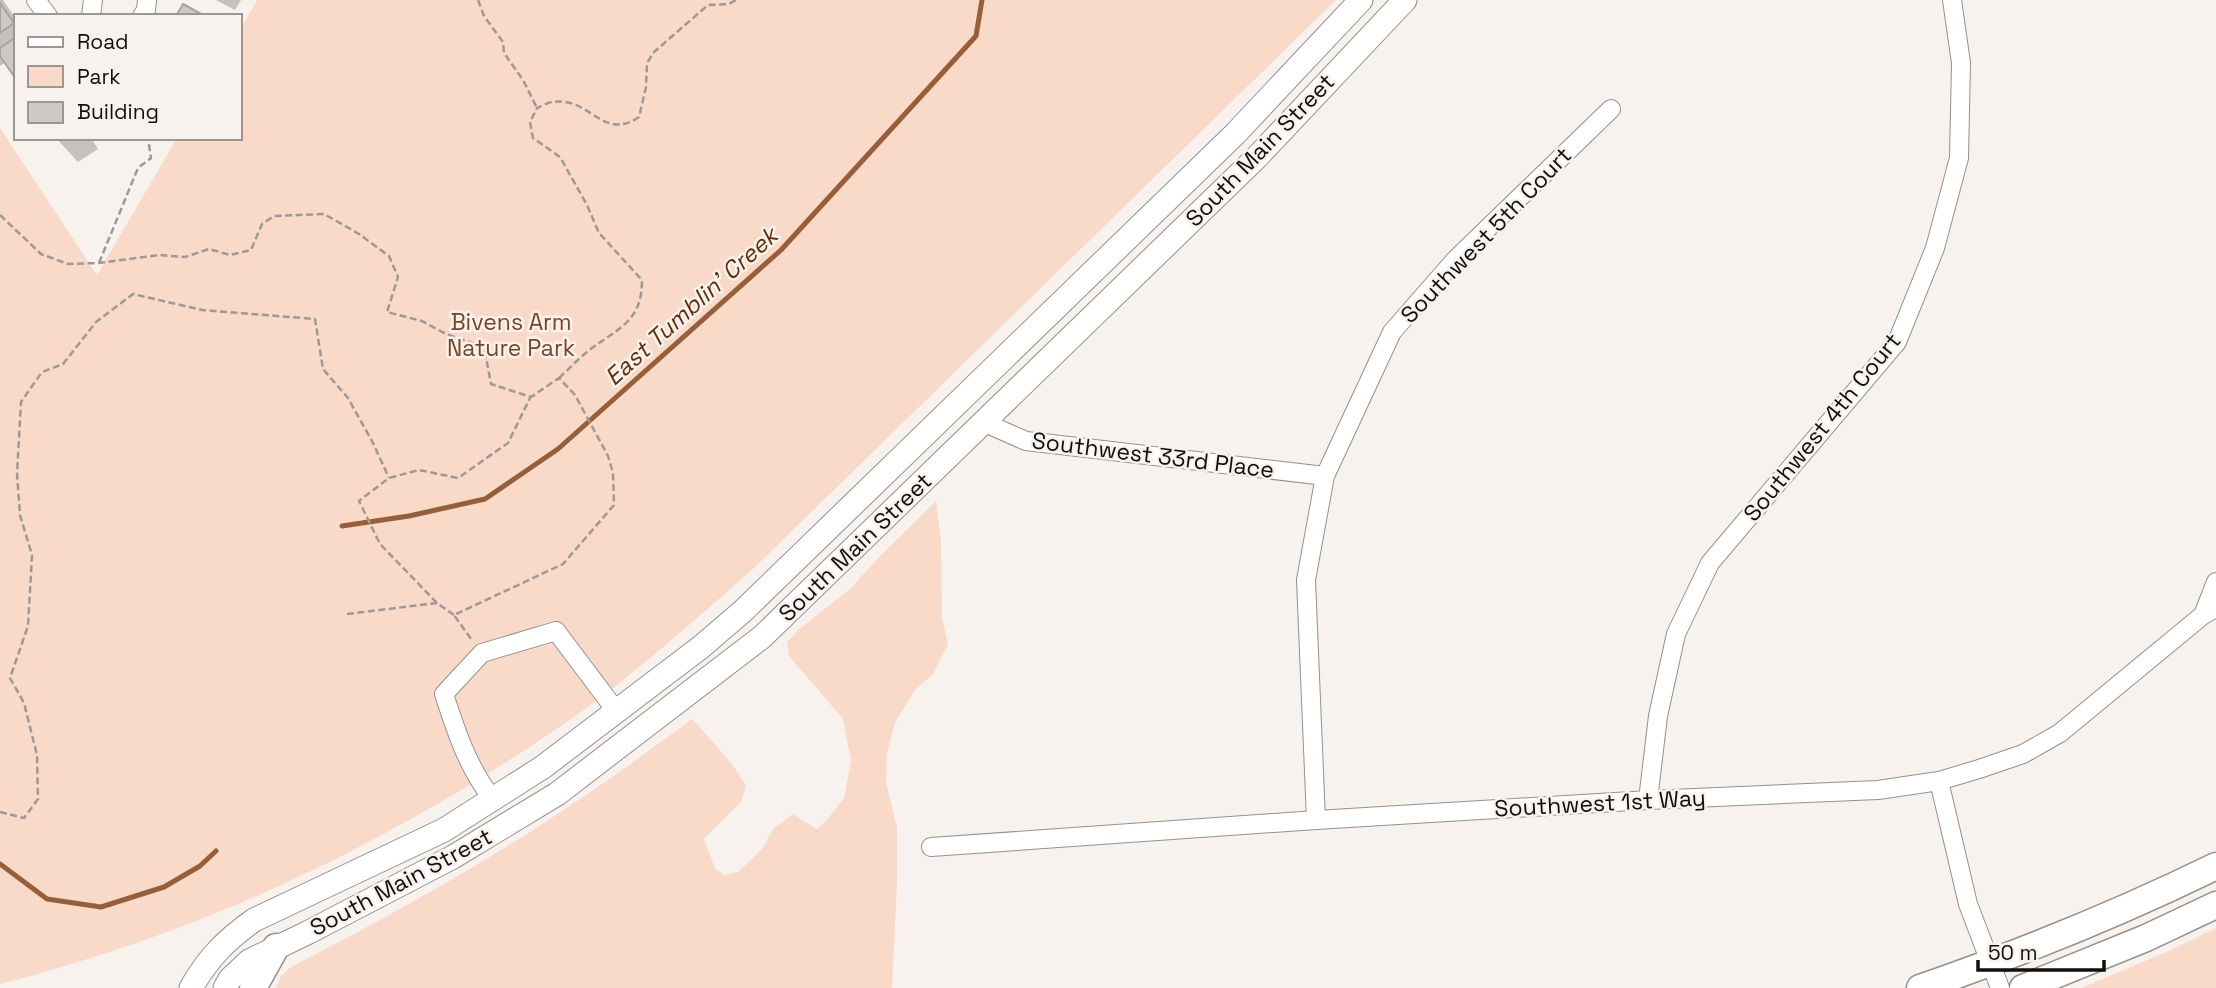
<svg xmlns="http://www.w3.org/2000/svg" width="2216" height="988" font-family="'Space Grotesk',sans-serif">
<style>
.green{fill:#f9dac8}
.shadow{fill:#0003}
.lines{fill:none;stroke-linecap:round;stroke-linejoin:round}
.stream{stroke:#975f39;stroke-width:5}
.building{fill:#cfc9c6;stroke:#aba5a2;stroke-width:2}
.minor-casing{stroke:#95908d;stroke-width:20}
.major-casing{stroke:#95908d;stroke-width:25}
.highway-casing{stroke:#95908d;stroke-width:29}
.path{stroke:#9d9996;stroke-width:2.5;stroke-dasharray:7 3.5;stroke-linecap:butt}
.minor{stroke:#fff;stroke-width:18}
.major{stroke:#fff;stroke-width:23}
.highway{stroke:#fff;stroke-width:26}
.labels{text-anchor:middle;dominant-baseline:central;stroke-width:5;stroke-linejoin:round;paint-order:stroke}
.street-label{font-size:23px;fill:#110f0e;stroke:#f8f2ee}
.park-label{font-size:23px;fill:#7a441e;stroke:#f8f2ee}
.water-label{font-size:24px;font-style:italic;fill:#622f04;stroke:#f8f2ee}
</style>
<rect width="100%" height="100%" fill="#f8f2ee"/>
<path class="green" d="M257,0h1079l-584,570c-63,55 -127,113 -197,160 -146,99 -305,180 -474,231 -27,8 -54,17 -81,23v-856l97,147 80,-137h63v-108z
M936,501l5,39 1,78 6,26 -15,30 -18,16 -20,33 -8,30 -1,29 11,46v56l-5,104h-616l5,-12 10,-9c103,-53 205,-110 301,-176 34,-23 67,-48 100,-72 20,22 40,42 54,67l-5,16 -37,37 11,29 9,7 14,-3 24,-23 12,-21 19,-14 24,15 9,-8 18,-23 7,-38 -8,-41 -54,-63 -2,-14 11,-12 53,-42 27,-30z
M2216,928v60h-135l90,-38z"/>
<path class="shadow" d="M0,0h3l13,19v57l-10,-14 -6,4z
M216,0h25l-6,10z
M56,138h35l7,11 -20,13z"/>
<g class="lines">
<path class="stream" d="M342,526l67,-10 76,-17 73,-50 223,-199 195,-214 6,-36
M0,864l47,35 54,8 63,-20 36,-21 16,-15"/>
</g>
<path class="building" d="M0,3l14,20 -14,10z
M183,4l22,12h-29z
M16,37v42l-16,-23v-8z"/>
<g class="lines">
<g class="minor-casing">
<path id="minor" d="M36,0l12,16
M91,16l2,-16
M142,16l4,-6 1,-10
M983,422l43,19 299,35
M2203,615l13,-33
M1939,781l29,123 32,84
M492,798c-24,-30 -36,-67 -48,-104l38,-41 74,-22 61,81
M1648,800l10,-84 18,-82 34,-71 187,-221 38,-94 24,-90 2,-95 -9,-63
M1316,820l-10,-240 19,-104 67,-144 63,-72 156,-151
M931,847l385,-27 332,-20 230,-10 61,-9 40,-12 44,-15 37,-21 143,-118 13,-7"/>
</g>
<g class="major-casing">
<path id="major" d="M191,988c17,-30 35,-48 63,-68l190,-90 99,-63 158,-120 42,-36 492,-477 126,-134
M225,988l5,-9 19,-18 58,-28 146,-76 104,-63 205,-157 495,-480 148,-157"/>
</g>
<g class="highway-casing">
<path id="highway" d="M253,988l23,-41
M1920,988c101,-35 200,-75 296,-122
M2023,988l123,-50 70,-33"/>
</g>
<path class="path" d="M478,0l6,16 19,26 1,11 19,27 14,28
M0,215l41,39 27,10 31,-1 60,-8 26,2 24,-8 21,6 21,-5 11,-26 12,-8 50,-2 35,20 30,22 9,21 -11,35 35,9 24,13 38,13 7,37 40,13 28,-19 16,17 33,61 5,17 1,32 -51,59 -109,51 17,24
M99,263l39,-95 13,-10 -3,-20
M559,378c11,-10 21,-21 33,-30 29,-21 50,-28 50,-68l-43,-47 -12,-28 -27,-48 -27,-19 -3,-16 7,-14c5,-2 11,-6 16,-6 37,-6 49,40 86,15l7,-30 1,-24 7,-11 54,-47 21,-1 7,-4
M347,614l90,-11
M454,615l-17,-12 -57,-59 -21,-43 30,-23 30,-8 39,8 50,-35 22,-45
M0,812l24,6 14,-19 -1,-44 -13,-52 -14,-25 18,-52 4,-71 -12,-40 -3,-41 4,-72 21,-30 21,-8 33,-42 37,-28 69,16 113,9 8,50 25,29 25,45 16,35"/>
<use href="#minor" class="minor"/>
<use href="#major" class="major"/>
<use href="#highway" class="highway"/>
</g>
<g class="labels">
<g class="street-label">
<text transform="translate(1260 150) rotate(-46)">South Main Street</text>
<text transform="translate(1486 235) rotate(-46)">Southwest 5th Court</text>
<text transform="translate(1822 427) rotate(-51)">Southwest 4th Court</text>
<text transform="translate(1153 455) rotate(7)">Southwest 33rd Place</text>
<text transform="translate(855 547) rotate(-44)">South Main Street</text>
<text transform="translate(1600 803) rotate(-3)">Southwest 1st Way</text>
<text transform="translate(401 882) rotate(-28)">South Main Street</text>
</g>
<g class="park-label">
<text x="511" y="322">Bivens Arm<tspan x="511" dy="26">Nature Park</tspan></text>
</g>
<g class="water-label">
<text transform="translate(691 306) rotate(-42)">East Tumblin' Creek</text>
</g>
</g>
<rect x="14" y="14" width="228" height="126" fill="#f8f2ee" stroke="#9c9794" stroke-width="2"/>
<rect x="28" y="37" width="35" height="10" fill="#ffffff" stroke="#9c9794" stroke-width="2"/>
<text x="77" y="49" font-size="21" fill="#110f0e">Road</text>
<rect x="28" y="66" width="35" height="21" fill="#f9dac8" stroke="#9c9794" stroke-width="2"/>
<text x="77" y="84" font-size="21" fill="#110f0e">Park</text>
<rect x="28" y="102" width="35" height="21" fill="#cfc9c6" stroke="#9c9794" stroke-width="2"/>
<text x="77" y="119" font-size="21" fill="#110f0e">Building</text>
<path d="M1978 960v10h126v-10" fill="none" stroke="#110f0e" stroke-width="3.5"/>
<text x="1988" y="960" font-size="21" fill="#110f0e" stroke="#f8f2ee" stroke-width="5" paint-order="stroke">50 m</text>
</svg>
